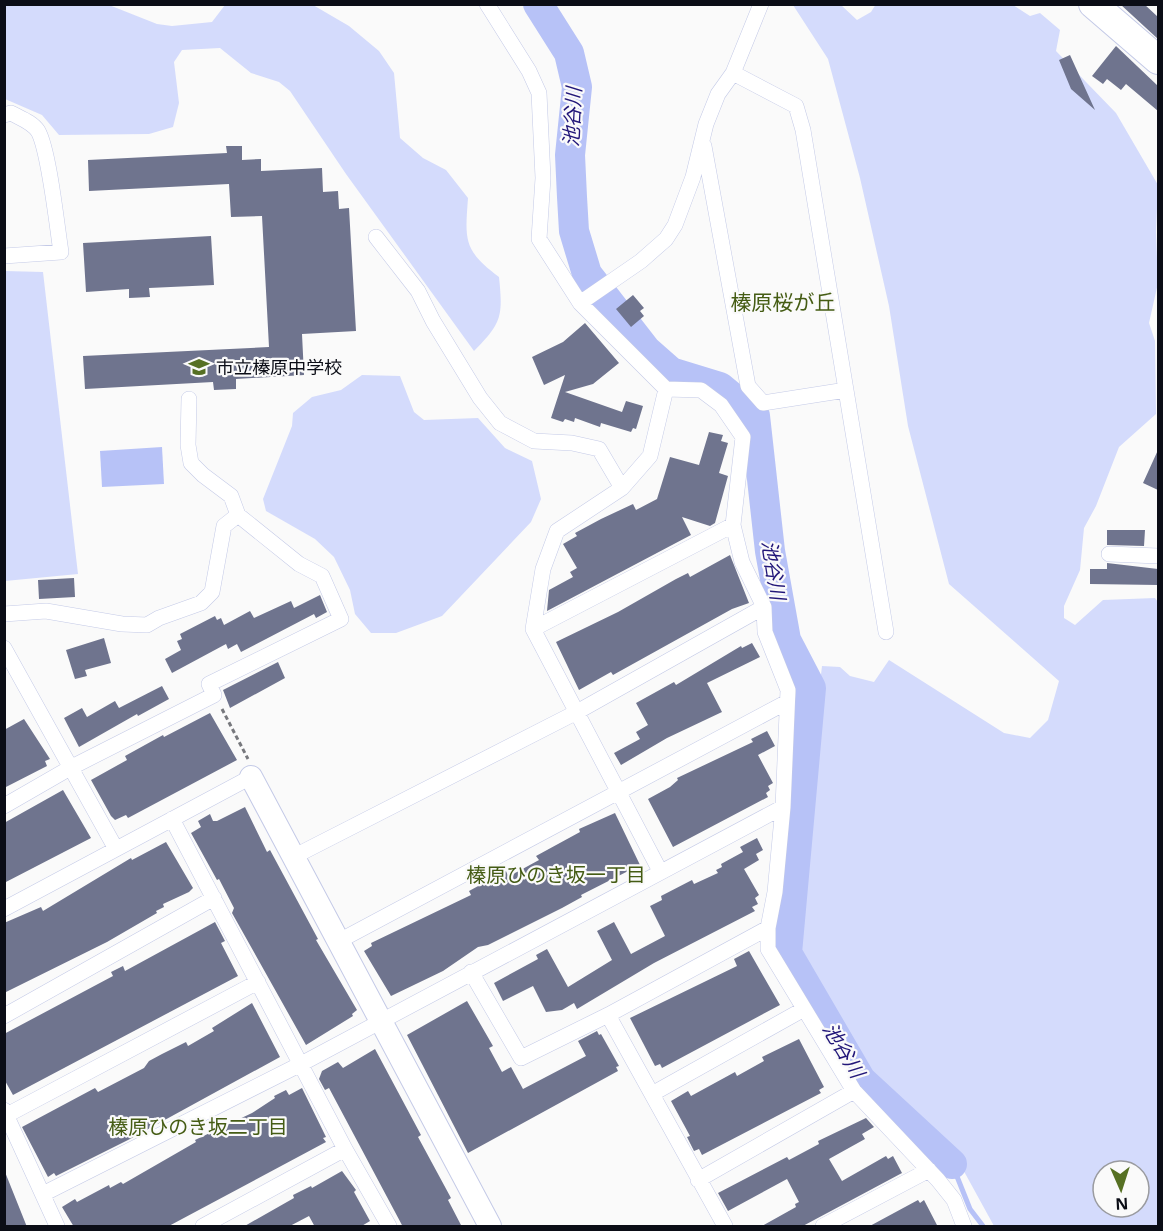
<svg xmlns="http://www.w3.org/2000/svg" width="1163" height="1231" font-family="'Open Sans','Noto Sans JP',sans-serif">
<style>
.green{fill:#d4dbfc;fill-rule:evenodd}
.water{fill:#b7c2f7}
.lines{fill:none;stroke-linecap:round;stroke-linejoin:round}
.stream{stroke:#b7c2f7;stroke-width:5}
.river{stroke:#b7c2f7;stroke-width:30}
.building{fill:#6f748e}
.street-casing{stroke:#c4cae7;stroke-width:16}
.secondary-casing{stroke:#c4cae7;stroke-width:24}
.highway-casing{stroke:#c4cae7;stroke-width:30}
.path{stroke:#77787d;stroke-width:3;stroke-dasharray:4.5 3;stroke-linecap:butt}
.street{stroke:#fff;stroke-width:15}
.secondary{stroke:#fff;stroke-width:22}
.highway{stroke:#fff;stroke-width:28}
.labels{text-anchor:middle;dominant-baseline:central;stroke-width:4.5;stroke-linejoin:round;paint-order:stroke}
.poi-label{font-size:18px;fill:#0b0d16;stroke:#fafafa;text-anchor:start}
.water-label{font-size:20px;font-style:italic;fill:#211679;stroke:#fafafa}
.neighbourhood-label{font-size:20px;fill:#455c14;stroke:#fafafa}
.quarter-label{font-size:21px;fill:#455c14;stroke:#fafafa}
</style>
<rect width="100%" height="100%" fill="#fafafa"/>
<path class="green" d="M876,4l137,1 17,11 10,-3 20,17 -4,21 60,62 42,72 -2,47 2,51 -9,40 6,18 1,73 -37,33 -23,59 -12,22 -4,42 -16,36v12l11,7 28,-25 52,-2 3,4v624h-164l-39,-71 -88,-82 -71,-125 -4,-25 30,-257 18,1 10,9 24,6 15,-22 115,73 26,5 18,-18 11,-39 -110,-97 -41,-158 -19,-120 -29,-128 -32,-119 -35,-54h48l16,15 14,-8zM1103,1171h36v36h-36z
M4,5h105l48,19 15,2 40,-4 13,-17h88l36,21 30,25 15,22 6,65 23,20 23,12 22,28c-3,42 -5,52 31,79 4,39 3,46 -25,74l-128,-177 -56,-83 -11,-9 -28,-9 -31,-25 -38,2 -8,12 5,41 -6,24 -24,7 -90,1 -17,-20 -37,-16z
M5,271l38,1 35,302 -73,7z
M362,375l38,1 14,36 10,8 54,-2 27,30 27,13 9,38 -10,23 -89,94 -46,17h-25l-16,-19 -5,-24 -16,-33 -19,-18 -49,-28 -3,-12 29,-73 1,-13 19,-16 29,-7z"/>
<path class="water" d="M162,447l2,37 -62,3 -2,-36z"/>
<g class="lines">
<path class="stream" d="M952,1164l18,45 13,17"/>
<path class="river" d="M538,4l31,49 8,34 -7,68 2,42 2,34 13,43 59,76 25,22 49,15 35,29 15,135 16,89 25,48 -24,265 74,127 91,84"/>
</g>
<path class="building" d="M1120,4h24l14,13v22z
M1116,46l42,40v25l-32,-27 -5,6 -14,-11 -4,5 -11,-8z
M1070,55l25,55 -24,-21 -12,-29z
M226,146h16v14l19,-1v12l61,-3 1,24 15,-1 1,18 10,-1 7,123 -54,3 2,41 -68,4v10l-22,1 -1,-8 -128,7 -2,-33 186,-9 -7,-131 -31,1 -2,-33 -140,7 -1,-31 139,-7z
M211,236l3,49 -65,3 1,9 -21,1v-9l-43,3 -3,-49z
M633,295l11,13 -4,3 4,5 -13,11 -15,-18z
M585,323l34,40 -26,21 -28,8 57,20 4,-11 17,5 -7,23 -3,-1 -2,4 -30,-9 -1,4 -25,-9 -1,4 -9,-3 -2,3 -12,-4 14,-43 -21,10 -12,-28 31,-15z
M709,432l14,3 -2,6 7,2 -9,30 9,3 -13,47 -5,3 -28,-9 9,18 -144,76 2,-21 24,-13 -3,-5 7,-4 -14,-24 14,-8 -2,-3 26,-14 32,-15 3,6 21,-11 13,-42 29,8z
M1158,450v40l-15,-7z
M1107,530h38l-1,16 -37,-1z
M730,555l19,48 -17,6 -119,66 -2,-3 -32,18 -23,-48 62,-30 58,-33 12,-6 2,4z
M1107,563l51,6v16l-68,-1v-15h17z
M74,578l1,19 -36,2 -1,-19z
M320,595l7,17 -11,6 -2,-4 -73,38 -4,-8 -9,5 -2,-5 -54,29 -7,-14 16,-9 -4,-9 5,-2 -2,-5 35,-18 2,4 4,-2 3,7 26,-14 4,7 37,-17 3,7z
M104,638l7,25 -26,7 2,6 -12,3 -9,-29z
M752,643l8,14 -53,26 15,29 -55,26 -46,27 -7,-12 26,-14 -4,-7 12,-7 -12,-22 38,-21 2,3 65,-39 1,2z
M278,662l7,16 -55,30 -7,-18z
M162,686l7,13 -31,17 -1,-2 -58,33 -15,-29 18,-10 5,9 28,-16 4,7z
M210,713l27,47 -109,58 -2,-3 -11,5 -4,-4 -20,-36 36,-20 -2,-4 38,-21 1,2z
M24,719l26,40 -5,2 2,5 -43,22v-58z
M767,731l8,15 -17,9 15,28 -5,3 2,4 -4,3 2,4 -95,50 -25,-48 22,-12 8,-7 -1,-2 76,-36 -2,-3z
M63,790l28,48 -87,45v-60z
M245,807l22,45 3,-2 48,89 -2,1 41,70 -5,4 1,2 -47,29 -74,-132 2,-5 -15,-29 -2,1 -26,-47 10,-6 -3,-6 12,-7 3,7h4z
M615,813l25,52 -59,30 1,2 -20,11 -74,37 -10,2 -35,24 -52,25 -27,-45 8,-5 -1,-3 100,-48 -2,-4 37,-20 2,5 9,-4 22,-12 -3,-4 44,-24 -1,-3z
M757,838l6,12 -7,4 3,6 -15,9 15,26 -4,3 3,6 -6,3 3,4 -101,52 -77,46 -3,-6 -12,7 -16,2 -13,-26 -30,15 -9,-18 44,-24 -2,-4 11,-6 21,38 44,-27 -15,-29 17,-9 17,32 34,-18 -15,-30 12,-6 -1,-4 31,-16 2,4 24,-11 -2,-3 6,-3 -1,-3 22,-12 -3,-5z
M166,842l27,46 -4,4 -26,12 1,3 -8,4 1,2 -50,29 -103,51v-70l37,-16 2,4 88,-53 1,2z
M215,922l10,19 -4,2 17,33 -225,119 -9,-16v-45l109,-58 -2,-4 12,-6 2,5z
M749,951l31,54 -118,63 -2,-4 -5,2 -25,-48 107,-52 -3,-7z
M467,1001l26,45 -4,2 13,24 9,-5 12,22 63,-33 -8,-15 19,-10 2,4 2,-1 18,32 -3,1 2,4 -150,82 -61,-118z
M252,1003l28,54 -150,82 -74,37 -2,-3 -6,4 -26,-50 73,-39 3,4 46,-24 5,-7 13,-7 24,-12 2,4 26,-15 -2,-3z
M799,1039l25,48 -5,3 2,3 -119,62 -3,-6 -5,2 -7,-14 3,-1 -19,-35 17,-10 3,5 44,-24 2,4 27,-15 -2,-4z
M375,1049l46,86 -3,2 33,61 -3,2 14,27h-59l-74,-139 -4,2 -6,-11 3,-8 16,-9 5,6z
M302,1088l24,49 -3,1 3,4 -159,85h-93l-12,-20 13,-8 2,3 32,-17 1,3 11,-6 2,2 73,-42 -1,-2 57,-27 23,-15 -1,-2 12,-6 3,5z
M866,1118l8,9 -12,7 3,5 -36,20 13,22 44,-25 2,3 5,-3 9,17 -101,54h-41l36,-20 -1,-3 4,-2 -12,-23 -59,32 -10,-18 69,-36 2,3 30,-16 -1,-3z
M342,1171l14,19 -2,2 16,29 -10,6h-45l-6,-11 -21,11h-45l51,-29 -1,-3 18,-9 1,2z
M4,1172h1l22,55h-23z
M918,1200l2,3 4,-3 14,27h-70z"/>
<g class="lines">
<g class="street-casing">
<path id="street" d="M487,4l42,67 10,22 4,85 -4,61 41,64 86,86 35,1 20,15 22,32 -10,88 9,37 22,45 1,25 23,58 -5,117 -8,85 -7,36v21l86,142 84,89 16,20 10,26
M733,73l63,33 7,24 83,502
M4,115l7,-2c9,5 21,9 27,18 11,19 19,96 23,121l-57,4
M704,146l44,240 15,17 83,-13
M376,237l42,54 15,30 47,77 20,25 34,18 38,2 27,6 23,39
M580,303l61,-42 25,-22 9,-14 18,-48 13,-53 12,-30 15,-21 28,-69
M1109,554l49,2
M4,614l42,-3 76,13 25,1 12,-7 42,-15 11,-11 12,-66 14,-11
M533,629l200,-104
M4,648l112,201
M4,806l66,-38 144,-73 -5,-11 132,-65 -19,-43 -23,-12 -61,-49 -7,-19 -28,-21 -12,-12 -3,-18 1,-46
M172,819l173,330 44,77
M295,856l282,-144 187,-105
M660,871l-127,-242 10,-60 14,-38 65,-43 28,-32 16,-67
M4,909l247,-132
M339,941l448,-239
M471,972l50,86 87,-43 160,-87
M608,1015l117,211
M4,1016l210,-118
M652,1094l152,-85
M4,1110l53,116
M7,1115l251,-133
M698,1180l156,-89
M43,1194l258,-130 482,-257
M203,1226l142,-77
M823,1226l106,-56"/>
</g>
<g class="secondary-casing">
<path id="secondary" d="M251,777l239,449"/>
</g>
<g class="highway-casing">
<path id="highway" d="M1093,4l65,56"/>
</g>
<path class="path" d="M222,709l26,50"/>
<use href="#street" class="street"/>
<use href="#secondary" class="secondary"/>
<use href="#highway" class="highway"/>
</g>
<defs>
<g id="school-bare" transform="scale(1.62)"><path d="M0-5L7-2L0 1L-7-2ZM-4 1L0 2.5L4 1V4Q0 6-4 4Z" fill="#567023" stroke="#fafafa" stroke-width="2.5" paint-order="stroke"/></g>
</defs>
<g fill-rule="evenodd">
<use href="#school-bare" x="199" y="367"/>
</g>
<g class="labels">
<g class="poi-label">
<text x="216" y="367">市立榛原中学校</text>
</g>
<g class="water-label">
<text transform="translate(572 117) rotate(-87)">池谷川</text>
<text transform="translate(774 570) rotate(81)">池谷川</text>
<text transform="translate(844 1050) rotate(59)">池谷川</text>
</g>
<g class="neighbourhood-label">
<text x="556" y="874">榛原ひのき坂一丁目</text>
<text x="198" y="1126">榛原ひのき坂二丁目</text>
</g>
<g class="quarter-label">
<text x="783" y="302">榛原桜が丘</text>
</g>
</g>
<rect width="1163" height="1231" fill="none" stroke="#0b0d16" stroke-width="12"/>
<g transform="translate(1121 1189) rotate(177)"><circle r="28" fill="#fafafa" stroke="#9a9b9f" stroke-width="1.5"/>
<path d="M0-4.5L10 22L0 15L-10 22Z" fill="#567023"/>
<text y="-9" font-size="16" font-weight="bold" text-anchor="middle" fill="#0b0d16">N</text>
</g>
</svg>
